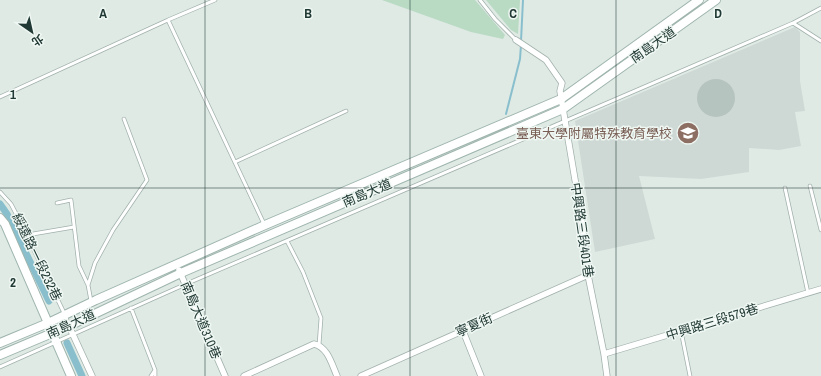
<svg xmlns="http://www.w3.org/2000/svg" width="821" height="376" font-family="'Archivo Narrow','Noto Sans TC',sans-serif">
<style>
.built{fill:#ced9d5}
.green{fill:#b9dac3}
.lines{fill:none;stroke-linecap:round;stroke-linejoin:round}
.stream{stroke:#89bfcd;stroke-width:2}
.canal{stroke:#89bfcd;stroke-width:7}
.building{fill:#b5c4bf}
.lane-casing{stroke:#a2b1ac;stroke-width:4.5}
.street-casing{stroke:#a2b1ac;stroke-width:7}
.secondary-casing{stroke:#9fb5ae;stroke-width:10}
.lane{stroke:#fff;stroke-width:3}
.street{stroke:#fff;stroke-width:5.5}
.secondary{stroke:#fff;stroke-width:8}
.grid{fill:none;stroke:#213934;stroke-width:1;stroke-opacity:0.55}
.labels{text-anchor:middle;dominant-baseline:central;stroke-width:3;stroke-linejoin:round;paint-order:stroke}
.street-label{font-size:13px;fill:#213934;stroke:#eff7f3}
.education-label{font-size:13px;fill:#785e54;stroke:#eff7f3;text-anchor:end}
.grid-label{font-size:13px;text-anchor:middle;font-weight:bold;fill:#213934;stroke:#eff7f3;stroke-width:3;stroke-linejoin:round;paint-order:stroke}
</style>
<rect width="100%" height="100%" fill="#dfeae5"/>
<path class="built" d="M795,27l5,5v49l5,30 -10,1 6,34 -22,4 -30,-2v24l-48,7 -62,-3 16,63 -60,13 -20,-131z"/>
<path class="green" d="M382,0h93l30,35 -2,4 -32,-7z
M486,0h34l-2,34 -7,-4z"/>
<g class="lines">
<path class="stream" d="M521,41l2,-41
M506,114l14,-55 1,-14"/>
<path class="canal" d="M0,204l7,10 42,87
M67,343l15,33"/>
</g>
<path class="building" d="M697 98a19 19 0 1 1 38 0a19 19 0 1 1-38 0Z"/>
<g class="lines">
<g class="lane-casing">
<path id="lane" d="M480,0l15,19 21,21
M168,20l96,204
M793,23l28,18
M0,97l168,-77 47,-20
M235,162l111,-51
M810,186l11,44
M785,188l23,105
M0,192l11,12 11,21 43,90 4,10
M57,203l14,-3 8,66 9,19
M27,235l47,-8
M287,241l16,31 18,46 -2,27
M91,301l-3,-16 7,-22 18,-33 34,-50 -23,-61
M131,308l24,62v6
M681,331l9,45
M0,367l186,-83 607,-261 28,-15
M151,376l4,-6"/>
</g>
<g class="street-casing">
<path id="street" d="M516,40l30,20 16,23 -2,8 21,124 7,60 16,79 3,22
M179,270l46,106
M69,326l23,50
M463,331l18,45
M604,354l217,-65
M244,376l70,-32c14,3 18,21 23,32
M361,376l227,-101"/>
</g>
<g class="secondary-casing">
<path id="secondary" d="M0,218l5,6 66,152
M0,343l48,-20 48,-23 169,-75 296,-126 138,-99
M0,355l69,-29 112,-53 382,-164 153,-109"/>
</g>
<use href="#lane" class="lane"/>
<use href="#street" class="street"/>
<use href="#secondary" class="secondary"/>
</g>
<path class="grid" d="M205,0v376M410,0v376M616,0v376M0,188h821"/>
<defs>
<g id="school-disc" transform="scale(1.15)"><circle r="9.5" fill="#8d6e63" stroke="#eff7f3"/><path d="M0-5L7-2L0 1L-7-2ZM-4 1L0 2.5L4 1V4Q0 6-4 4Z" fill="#fff"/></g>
</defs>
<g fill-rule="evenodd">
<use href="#school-disc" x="688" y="133"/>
</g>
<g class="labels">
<g class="street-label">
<text transform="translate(653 45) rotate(-35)">南島大道</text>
<text transform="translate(367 193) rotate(-23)">南島大道</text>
<text transform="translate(582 230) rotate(82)">中興路三段401巷</text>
<text transform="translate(37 257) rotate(64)">綏遠路一段232巷</text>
<text transform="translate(201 320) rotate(67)">南島大道310巷</text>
<text transform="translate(712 322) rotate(-17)">中興路三段579巷</text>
<text transform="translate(71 324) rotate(-24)">南島大道</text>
<text transform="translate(474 325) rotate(-24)">寧夏街</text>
</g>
<g class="education-label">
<text x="672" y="133">臺東大學附屬特殊教育學校</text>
</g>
</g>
<g class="grid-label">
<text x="103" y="18">A</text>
<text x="308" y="18">B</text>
<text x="513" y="18">C</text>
<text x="718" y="18">D</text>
<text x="13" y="99">1</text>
<text x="13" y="287">2</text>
</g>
<g transform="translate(32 32) rotate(146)" stroke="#eff7f3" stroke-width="3" paint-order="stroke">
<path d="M0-3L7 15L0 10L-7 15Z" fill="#213934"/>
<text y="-6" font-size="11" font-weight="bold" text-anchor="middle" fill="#213934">北</text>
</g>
</svg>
